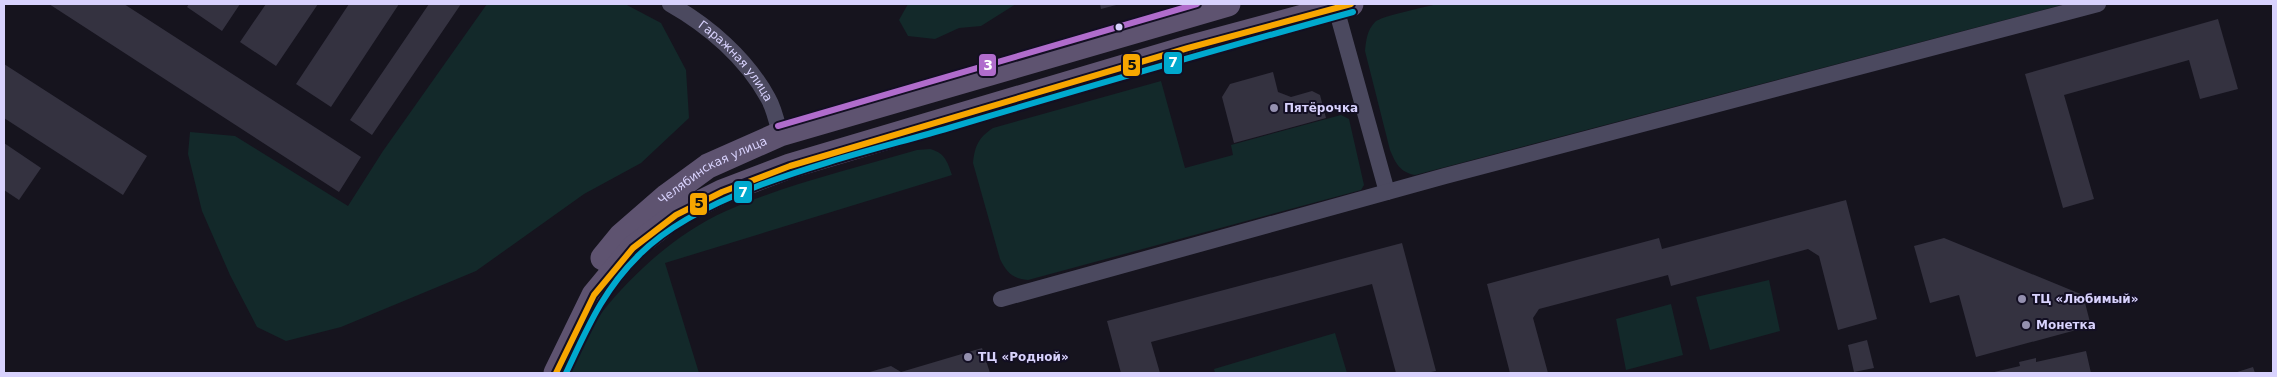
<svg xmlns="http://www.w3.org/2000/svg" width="2277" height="377" font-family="'DejaVu Sans',sans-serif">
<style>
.green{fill:#13292a}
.building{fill:#343240}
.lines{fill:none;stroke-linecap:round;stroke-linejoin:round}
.minor{stroke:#4b495f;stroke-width:16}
.primary{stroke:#5e5370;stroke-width:25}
.bus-1-casing{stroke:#130f23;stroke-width:10}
.bus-2-casing{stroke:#130f23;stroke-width:10}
.bus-3-casing{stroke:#130f23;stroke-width:10}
.bus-1{stroke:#f7a600;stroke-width:6}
.bus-2{stroke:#00a9ce;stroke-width:6}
.bus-3{stroke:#b06ccc;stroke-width:6}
.bus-dot{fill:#d8d2fd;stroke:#130f23;stroke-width:2}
.poi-dot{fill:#9490af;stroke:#130f23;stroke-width:2}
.labels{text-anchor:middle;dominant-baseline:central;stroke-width:4;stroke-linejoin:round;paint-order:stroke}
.street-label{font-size:12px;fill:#d8d2fd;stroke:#130f23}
.poi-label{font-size:12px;font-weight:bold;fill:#d8d2fd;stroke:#130f23;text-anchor:start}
.line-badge{stroke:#130f23;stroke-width:2}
.badge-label{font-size:14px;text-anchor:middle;font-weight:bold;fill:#fff}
.pale-badge-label{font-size:14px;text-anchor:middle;font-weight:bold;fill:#111}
</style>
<rect width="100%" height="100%" fill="#16141e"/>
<path class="green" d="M487,4h138l36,19 25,47 3,48 -48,45 -57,31 -108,77 -135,56 -55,14 -29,-14 -27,-52 -28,-64 -14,-57 2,-22 45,4 113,70 35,-55z
M908,4h108l-35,22 -22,2 -24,11 -27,-3 -9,-16z
M1437,4h628l-650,171c-15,-3 -19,-11 -25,-25l-25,-99c1,-10 2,-21 10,-29 6,-6 51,-15 62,-18z
M1161,81l24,87 48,-13 -2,-10 110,-30 8,4 15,66 -3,5 -333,90c-16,-2 -21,-7 -28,-21l-27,-96c2,-17 5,-25 20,-35z
M930,149c15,4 17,12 22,26l-287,88 34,110h-133c12,-20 23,-43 37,-62 32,-40 76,-79 123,-100 60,-27 127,-42 191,-61z
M1769,280l11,51 -70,19 -14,-53z
M1671,304l12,51 -57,15 -10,-51z
M1335,333l12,40h-132l-1,-4z"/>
<path class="building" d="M49,4h75l237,153 -22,35z
M189,4h51l-18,27 -35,-24z
M266,4h52l-42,62 -36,-24z
M349,4h50l-68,103 -35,-23z
M429,4h32l-89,131 -22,-15z
M1100,4h20l-19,5z
M2218,19l20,70 -38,10 -11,-39 -125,35 30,104 -31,9 -38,-134z
M4,64l143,92 -24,39 -119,-77z
M1273,72l5,20 13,5 21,-6 8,4 6,23 -92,25 -12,-46 8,-13z
M4,143l37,25 -22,32 -15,-10z
M1846,200l31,119 -39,11 -19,-74 -11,-7 -137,37 -3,-11 -129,34 -6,9 15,55h-38l-23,-89 172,-46 3,11z
M1944,238l139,57 8,31 -115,31 -17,-62 -29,8 -16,-57z
M1402,243l34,128 -10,2h-30l-24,-89 -221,58 9,31h-39l-14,-52z
M1867,340l7,28 -20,4 -6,-27z
M982,348l8,25h-124l25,-7 10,6z
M2086,351l5,22h-101l30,-7 -1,-4 17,-4v4z
M2253,367l2,6h-21z"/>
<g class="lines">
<g class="minor">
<path id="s1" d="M670,4c39,22 76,54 98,94 6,10 9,24 12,36"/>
<path d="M1336,8l51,184"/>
<path d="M1001,299l444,-123 653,-172"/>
</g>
<g class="primary">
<path id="s2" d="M603,258l18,-22 46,-40 41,-30 72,-32 448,-130"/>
<path d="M556,373l38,-78 39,-47 43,-33 46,-23 68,-26 398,-118 163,-44"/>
</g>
<g class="bus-1-casing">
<path id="bus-1" d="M556,373l38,-78 39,-47 43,-33 46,-23 68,-26 398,-118 163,-44"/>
</g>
<g class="bus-2-casing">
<path id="bus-2" d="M566,373c21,-44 37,-83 73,-118 67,-68 219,-100 310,-127 135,-40 269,-79 404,-116"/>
</g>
<g class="bus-3-casing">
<path id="bus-3" d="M778,126l419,-122"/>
</g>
<use href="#bus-1" class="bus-1"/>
<use href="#bus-2" class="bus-2"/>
<use href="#bus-3" class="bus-3"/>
</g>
<circle class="bus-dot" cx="1119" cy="27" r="4.5"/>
<g class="poi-dot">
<circle cx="1274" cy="108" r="5"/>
<circle cx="2022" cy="299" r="5"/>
<circle cx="2026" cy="325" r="5"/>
<circle cx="968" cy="357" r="5"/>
</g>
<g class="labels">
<g class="street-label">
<text stroke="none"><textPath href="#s1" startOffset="88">Гаражная улица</textPath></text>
<text stroke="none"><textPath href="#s2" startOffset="142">Челябинская улица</textPath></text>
</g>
<g class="poi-label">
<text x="1284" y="108">Пятёрочка</text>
<text x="2032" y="299">ТЦ «Любимый»</text>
<text x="2036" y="325">Монетка</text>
<text x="978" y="357">ТЦ «Родной»</text>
</g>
</g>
<g class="line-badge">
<rect x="1163" y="51" width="20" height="24" rx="5" fill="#00a9ce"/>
<rect x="1122" y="53" width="19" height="24" rx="5" fill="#f7a600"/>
<rect x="978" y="53" width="19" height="24" rx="5" fill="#b06ccc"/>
<rect x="733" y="180" width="20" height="24" rx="5" fill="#00a9ce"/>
<rect x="689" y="192" width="19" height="24" rx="5" fill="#f7a600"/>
</g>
<g class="badge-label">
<text x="1173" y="67">7</text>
<text x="988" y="70">3</text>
<text x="743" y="197">7</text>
</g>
<g class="pale-badge-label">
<text x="1132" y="70">5</text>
<text x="699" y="208">5</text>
</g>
<rect width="2277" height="377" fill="none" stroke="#d8d2fd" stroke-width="10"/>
</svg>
